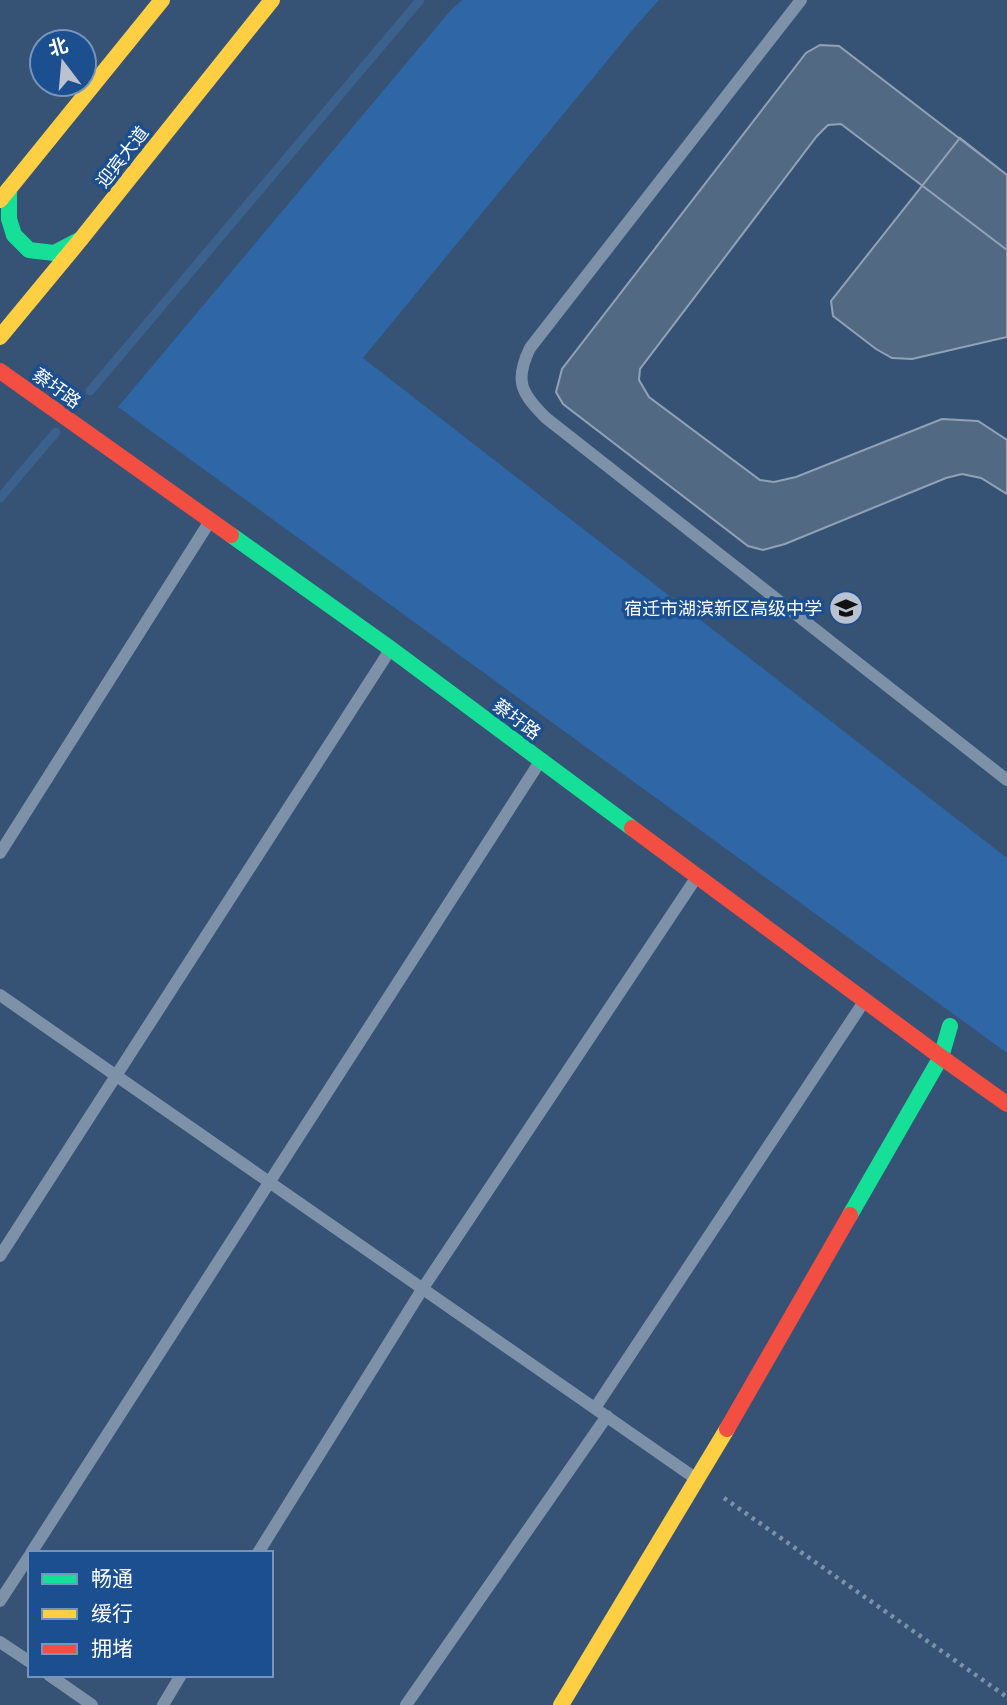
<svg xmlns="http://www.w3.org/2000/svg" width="1007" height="1705" font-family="'PT Sans','Noto Sans SC',sans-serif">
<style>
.green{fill:#2f66a5}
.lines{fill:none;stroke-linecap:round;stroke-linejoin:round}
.stream{stroke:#3b618d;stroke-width:9}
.building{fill:#526984;stroke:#92a2b6;stroke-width:2}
.path{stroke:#7d92a8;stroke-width:4.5;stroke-dasharray:3.5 5;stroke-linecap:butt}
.lane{stroke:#7d92a8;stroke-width:12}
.fast{stroke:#16e098;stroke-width:16}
.slow{stroke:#ffcf43;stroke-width:16}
.jam{stroke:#f24e42;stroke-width:16}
.labels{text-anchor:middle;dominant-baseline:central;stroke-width:7;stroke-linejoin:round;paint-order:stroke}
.street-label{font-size:18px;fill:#fff;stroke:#1b4f8f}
.poi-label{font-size:18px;fill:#fff;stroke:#1b4f8f;text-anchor:end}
</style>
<rect width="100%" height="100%" fill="#365274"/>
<path class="green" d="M462,0h197l-25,28 -271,330 644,500v195l-889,-646 332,-396z"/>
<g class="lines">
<path class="stream" d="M90,391l330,-391
M0,498l56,-66"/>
</g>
<path class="building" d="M820,45l19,1 168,129v75l-166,-126 -13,1 -11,11 -177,233 -1,11 10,17 111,83 14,2 22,-5 146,-58 36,2 29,19v54l-26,-16 -19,-4 -16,4 -161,66 -22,6 -15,-4 -185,-142 -7,-12 6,-23 244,-316z
M960,138l47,37v162l-95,22 -20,-1 -16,-9 -43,-33 -2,-15z"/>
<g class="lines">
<path class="path" d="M724,1498l283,199"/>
<path class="lane" d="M801,0l-271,348c-16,33 -9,45 16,70l461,362
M0,853l210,-332
M0,995l695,483
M0,1256l390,-606
M595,1408l268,-405
M31,1553l508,-790
M258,1553l165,-265 273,-410
M0,1601l30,-46
M0,1642l30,20
M49,1675l43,30
M163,1705l18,-30
M406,1705l201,-289"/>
<path class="fast" d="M9,189v30l5,16 15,15 25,3 27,-14
M231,535l160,114 241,179
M850,1215l91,-158 9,-31"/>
<path class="slow" d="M0,200l162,-200
M0,337l81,-98 191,-239
M561,1705l166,-276"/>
<path class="jam" d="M0,371l231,164
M632,828l309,229 66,47
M727,1429l123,-214"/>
</g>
<defs>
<g id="school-disc" transform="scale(1.75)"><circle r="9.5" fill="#b9c2ce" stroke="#1b4f8f"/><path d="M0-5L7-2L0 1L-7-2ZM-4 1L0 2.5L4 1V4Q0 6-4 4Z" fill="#111"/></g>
</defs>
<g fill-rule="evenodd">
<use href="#school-disc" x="846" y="608"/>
</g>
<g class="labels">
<g class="street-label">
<text transform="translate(122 157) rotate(-52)">迎宾大道</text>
<text transform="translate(57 388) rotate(36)">蔡圩路</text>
<text transform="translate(517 719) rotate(37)">蔡圩路</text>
</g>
<g class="poi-label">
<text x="822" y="608">宿迁市湖滨新区高级中学</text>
</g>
</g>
<rect x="28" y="1551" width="245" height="126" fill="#1b4f8f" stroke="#7695bc" stroke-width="2"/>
<rect x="42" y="1574" width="35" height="10" fill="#16e098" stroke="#7695bc" stroke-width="2"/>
<text x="91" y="1586" font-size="21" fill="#ffffff">畅通</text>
<rect x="42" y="1609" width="35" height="10" fill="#ffcf43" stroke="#7695bc" stroke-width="2"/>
<text x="91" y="1621" font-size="21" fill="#ffffff">缓行</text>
<rect x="42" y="1644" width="35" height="10" fill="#f24e42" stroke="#7695bc" stroke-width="2"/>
<text x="91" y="1656" font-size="21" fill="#ffffff">拥堵</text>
<g transform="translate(63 63) rotate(344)"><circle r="33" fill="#1b4f8f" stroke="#7695bc" stroke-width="2"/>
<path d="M0-5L12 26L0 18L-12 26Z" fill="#b9c2ce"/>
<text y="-10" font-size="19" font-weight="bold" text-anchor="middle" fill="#ffffff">北</text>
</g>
</svg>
